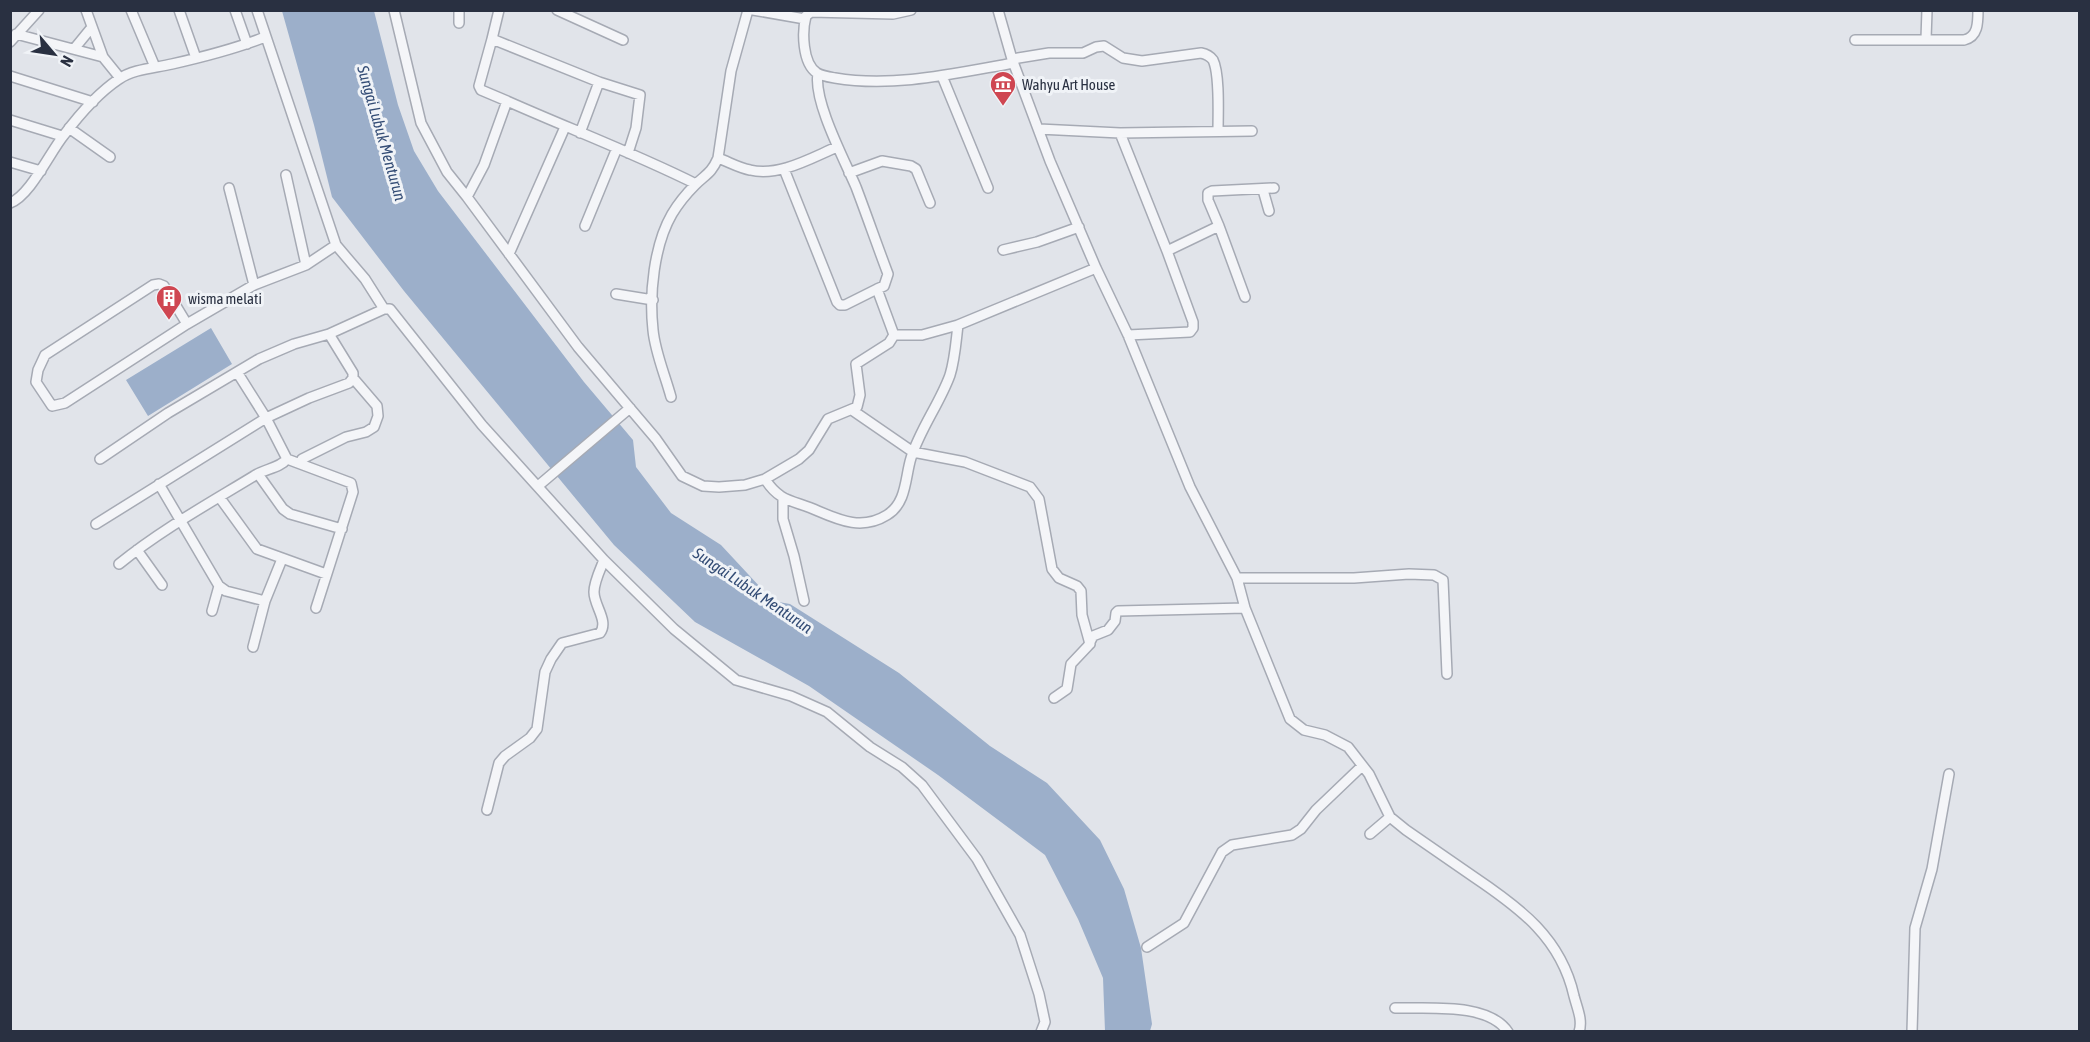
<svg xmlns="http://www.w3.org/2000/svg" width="2090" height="1042" font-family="'Asap Condensed',sans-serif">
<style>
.water{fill:#9cafca}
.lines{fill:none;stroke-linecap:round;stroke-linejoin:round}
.street-casing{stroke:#a6aab4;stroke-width:12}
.street{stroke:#f4f5f8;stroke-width:9}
.labels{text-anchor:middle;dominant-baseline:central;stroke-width:6;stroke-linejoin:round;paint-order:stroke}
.poi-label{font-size:15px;fill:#293041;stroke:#f0f3f7;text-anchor:start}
.water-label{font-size:16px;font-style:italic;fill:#334c75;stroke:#f0f3f7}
</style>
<rect width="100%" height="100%" fill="#e1e4ea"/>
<path class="water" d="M282,11h92l24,94 16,46 24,40 146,191 49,58 3,27 35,46 50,32 52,56 17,3 109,69 91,73 57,37 53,57 24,49 17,59 11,76 -2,7h-45l-2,-53 -25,-59 -33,-64 -107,-80 -129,-89 -114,-64 -81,-77 -210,-254 -72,-94 -18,-72z
M211,328l21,36 -84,52 -22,-36z"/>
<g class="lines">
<g class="street-casing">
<path id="street" d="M86,10l17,47 17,21
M131,10l24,57
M179,10l17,48
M235,10l12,34
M257,10l79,235 29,34 19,30
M394,10l27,113 26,49 20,25
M459,10v13
M499,10l-7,29 107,43 -19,51
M557,10l66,30
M753,10l52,9
M911,10l-18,4 -82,-2 -5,4c-4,15 -4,47 11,57 5,3 12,4 18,5 59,10 121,-5 179,-15
M998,10l14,49 38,102 46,107 32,67 62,152 47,91 8,30 45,111 14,11 21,5 23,12 21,27 21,43 16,13c22,15 45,31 68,47 46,31 87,61 100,119 3,12 9,24 5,36
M16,34l87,23
M492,39l-13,47 2,4 26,11
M1926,39l1,-29
M1855,40h109c14,-3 14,-17 14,-30
M10,42l29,-32
M74,49l18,-22
M1012,59l37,-6h34l13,-6 8,-1 19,12 19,3 59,-8c5,1 9,3 12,7 7,14 5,55 5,71
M818,74c-5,27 27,87 38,113 11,29 21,58 32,87l-4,12 -7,3
M10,76l83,26
M942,76l46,112
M599,82l41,13 -4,33 -8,25
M10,120l52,16
M69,128l41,29
M1039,129l81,4 132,-2
M1120,133l47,118 26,71v6l-3,4 -62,3
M718,158c11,4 21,10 32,12 29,7 61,-12 87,-23
M10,162l31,9
M784,169l53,133 3,3h5l32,-16 17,46
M849,173l33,-12 29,5 5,3 14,34
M286,175l20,90
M696,184c-62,-31 -126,-55 -189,-83l-23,64 -17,32 111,150 78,92 26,37 21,10 16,1 26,-2 20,-6 34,-20 10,-9 19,-31 29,-12 3,-12 -4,-31 33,-21 5,-8
M229,188l25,97
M1263,190l6,21
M10,203c20,-7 40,-51 54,-68 15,-20 34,-42 55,-56 14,-10 36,-11 53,-15 31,-7 63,-15 93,-27
M585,226l32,-78
M1219,226l-11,-26v-7l4,-2 62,-3
M1003,250l34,-8 42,-15
M1167,251l52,-25 26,71
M509,254l56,-127
M616,294l37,6
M187,324l-23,-38 -5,-2 -6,1 -108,70 -7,15 -2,12 16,24 13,-3 122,-79 67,-39 52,-20 30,-20
M894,335h28l36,-10
M671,397c-6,-22 -16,-45 -18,-67 -4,-36 1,-85 19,-116 6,-10 15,-21 23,-29 11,-11 16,-11 23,-27l13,-87 17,-61
M852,410l61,42 52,10 65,25 9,12 13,70 7,9 18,8 4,5 1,24 8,29
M100,459l68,-46 91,-54 35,-15 35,-10 55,-25h6l92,116 122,135 70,69 62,51 55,16 36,16 43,35 32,20 20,18 55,74 43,76 19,59 6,28 -4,10
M287,459l64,24 2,9 -37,116
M301,463l1,-4 44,-22 20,-5 8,-5 4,-11 -1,-10 -24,-28v-5l-24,-39
M258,474l25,35 7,5 52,15
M765,479c15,24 29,21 53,32 23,10 45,19 69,4 20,-12 18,-38 24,-57 9,-29 29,-55 39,-83 5,-16 6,-34 8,-50l138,-57
M159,484l60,102 7,5 39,10
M538,486l92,-78
M220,498l37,51 69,25
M783,499v20l11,37 10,45
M96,524l170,-106 43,-20 40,-15 4,-5
M137,550l25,35
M119,564c42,-34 89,-60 135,-88 10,-7 26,-8 33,-17l-21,-41 -29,-46
M1237,578h117l55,-4 25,1 9,5 4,94
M212,611l7,-25
M253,647l12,-46 17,-42
M1054,698l13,-9 4,-25 17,-18 5,-10 15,-6 7,-9 1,-8 2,-2 127,-3
M487,810l12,-47 6,-7 25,-18 7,-9 8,-57 6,-13 11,-16 38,-10c9,-12 -6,-27 -6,-41 0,-10 6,-22 10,-32
M1370,834l20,-17
M1147,947l37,-24 38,-71 10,-7 60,-10 9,-6 15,-19 46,-44
M1395,1008c33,1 93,-6 113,24
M1912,1032l3,-104 17,-59 17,-95"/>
</g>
<use href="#street" class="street"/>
</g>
<defs>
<g id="museum-pin" transform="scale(1.35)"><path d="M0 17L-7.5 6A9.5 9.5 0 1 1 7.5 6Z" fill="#cf4651" stroke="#f0f3f7"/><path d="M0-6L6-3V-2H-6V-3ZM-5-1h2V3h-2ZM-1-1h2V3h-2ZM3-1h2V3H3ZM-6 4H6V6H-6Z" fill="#fff"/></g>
<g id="building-pin" transform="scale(1.35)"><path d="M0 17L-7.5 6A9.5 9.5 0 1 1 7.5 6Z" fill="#cf4651" stroke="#f0f3f7"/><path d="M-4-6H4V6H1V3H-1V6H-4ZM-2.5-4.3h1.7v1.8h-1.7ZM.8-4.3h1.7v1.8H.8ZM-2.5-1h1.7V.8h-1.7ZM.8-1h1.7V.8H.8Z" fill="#fff"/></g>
</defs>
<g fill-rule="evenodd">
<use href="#museum-pin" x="1003" y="84"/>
<use href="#building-pin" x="169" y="298"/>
</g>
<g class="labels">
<g class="poi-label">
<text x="1022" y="84">Wahyu Art House</text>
<text x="188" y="298">wisma melati</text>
</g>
<g class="water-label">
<text transform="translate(382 133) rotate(74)">Sungai Lubuk Menturun</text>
<text transform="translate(753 590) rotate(34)">Sungai Lubuk Menturun</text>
</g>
</g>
<rect width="2090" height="1042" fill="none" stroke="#293041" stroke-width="24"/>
<g transform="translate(54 54) rotate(119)" stroke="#f0f3f7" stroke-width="4.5" paint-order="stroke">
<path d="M0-4.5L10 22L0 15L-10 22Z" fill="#293041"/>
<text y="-9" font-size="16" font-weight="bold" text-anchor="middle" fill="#293041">N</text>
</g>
</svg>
